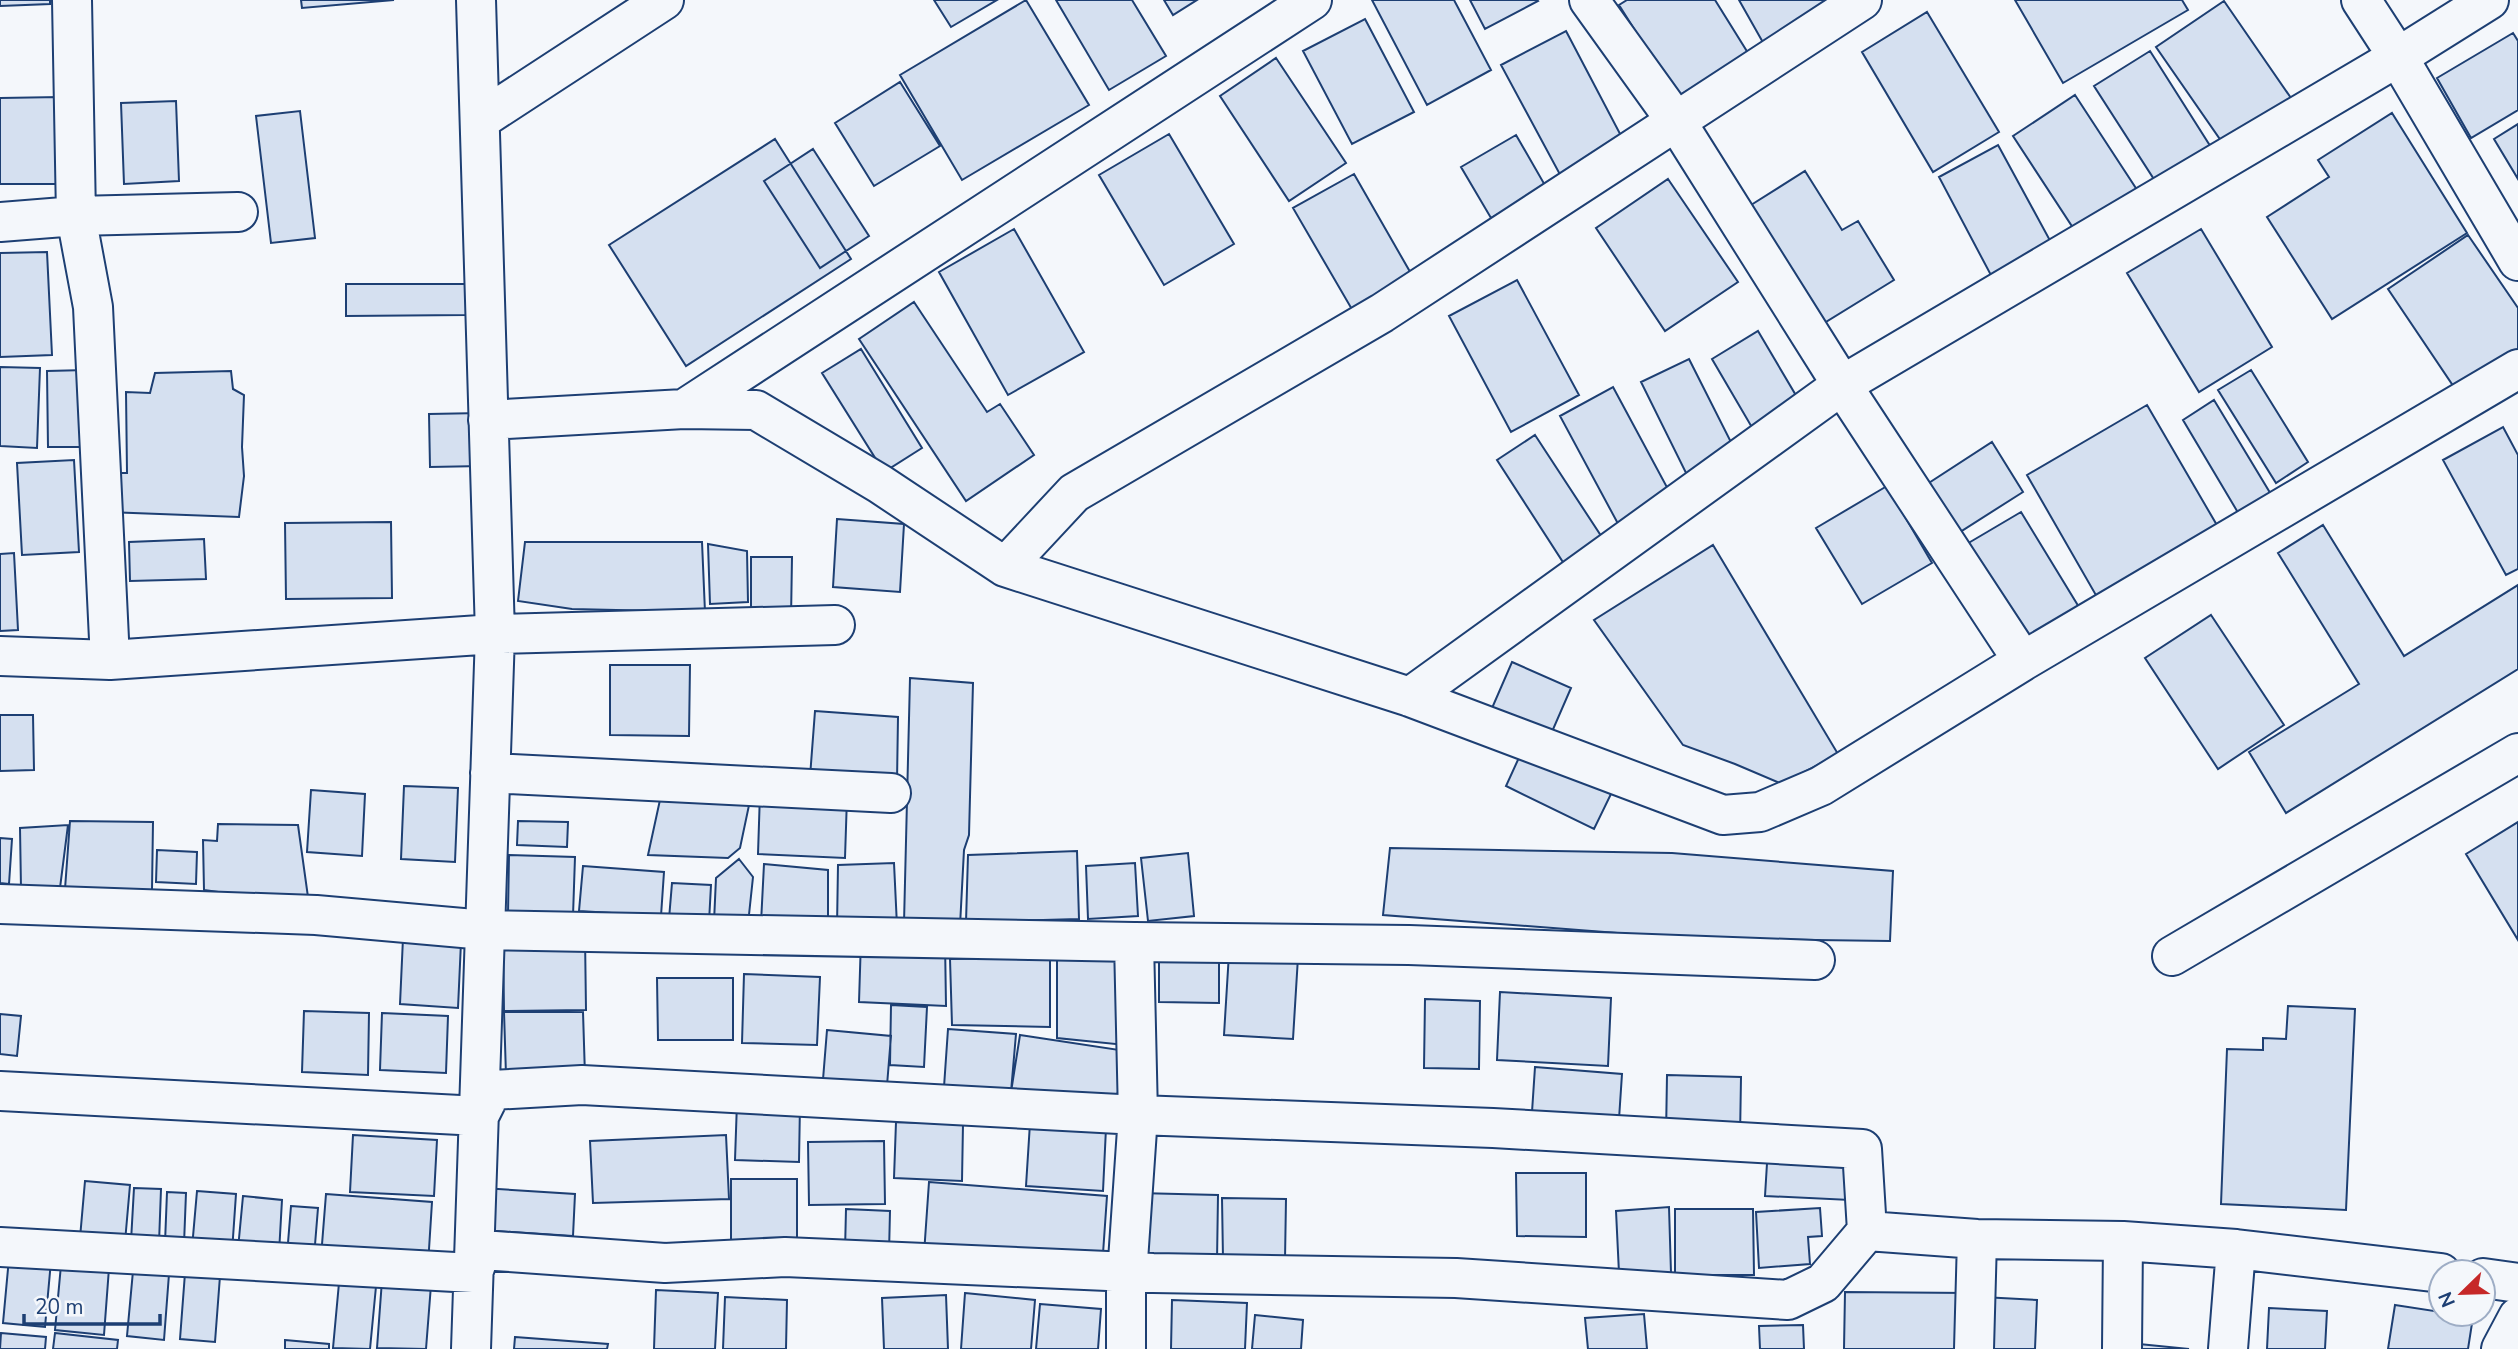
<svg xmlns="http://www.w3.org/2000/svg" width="2518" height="1349" font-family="'Nunito Sans',sans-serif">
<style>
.building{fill:#d5e0f0;stroke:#1d3f73;stroke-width:2}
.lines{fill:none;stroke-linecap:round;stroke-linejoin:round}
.minor-casing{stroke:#1d3f73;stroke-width:42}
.major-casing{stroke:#1d3f73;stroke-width:42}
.minor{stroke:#f4f7fb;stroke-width:38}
.major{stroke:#f4f7fb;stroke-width:38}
</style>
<rect width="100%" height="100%" fill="#f4f7fb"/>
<path class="building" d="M0,0h50v4l-50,2z
M301,0h93l-92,8z
M934,0h63l-46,27z
M1026,0l63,105 -127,75 -62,-105z
M1056,0h76l34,56 -57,34z
M1164,0h33l-24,15z
M1372,0h82l37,70 -64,35z
M1470,0h67l1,1 -53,28z
M1627,0h88l33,53 -71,44 -58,-92z
M1739,0h90l-64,46z
M2015,0h167l6,10 -125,73z
M2224,1l67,97 -67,47 -68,-98z
M1927,12l72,120 -66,40 -71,-120z
M1365,19l49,93 -62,32 -49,-93z
M1566,31l62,118 -64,33 -63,-117z
M2513,33l5,8v69l-47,28 -34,-60z
M2150,51l64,101 -55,35 -65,-101z
M1276,58l70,105 -57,38 -69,-105z
M900,82l40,64 -66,40 -39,-63z
M2075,95l68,104 -62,41 -68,-104z
M60,97l1,87h-61v-86z
M176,101l3,80 -55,3 -3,-81z
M300,111l15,127 -44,5 -15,-127z
M2392,113l75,120 -135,86 -65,-102 62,-40 -11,-17z
M2518,124v55l-24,-40z
M1169,134l65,110 -70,41 -65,-110z
M1516,135l30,52 -55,31 -30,-51z
M775,139l76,120 -165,107 -77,-121z
M1998,145l55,101 -60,33 -54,-102z
M813,149l56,87 -49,32 -56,-87z
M1805,171l37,59 16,-9 36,59 -78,48 -65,-123z
M1354,174l63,110 -60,34 -64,-110z
M1668,179l70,103 -73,49 -69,-103z
M1014,229l70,123 -76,43 -69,-123z
M2201,229l71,118 -73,45 -72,-119z
M2468,235l50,73v44l-60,41 -70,-104z
M47,252l5,103 -52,2v-104z
M1517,280l62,115 -68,37 -62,-116z
M346,284h120v31l-120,1z
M914,302l73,110 13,-8 34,51 -68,46 -107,-162z
M1758,331l46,78 -47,27 -45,-77z
M861,349l61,99 -38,24 -62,-99z
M1689,359l49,97 -48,25 -49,-99z
M0,367l40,1 -3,80 -37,-2z
M86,370v77h-38l-1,-76z
M2251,370l57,92 -32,21 -58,-93z
M231,371l2,18 11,6 -2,52 2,29 -5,41 -132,-5v-39h20l-1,-81 24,1 5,-20z
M1613,387l63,117 -53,29 -63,-117z
M2214,400l61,101 -32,20 -60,-101z
M2147,405l71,122 -121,70 -70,-122z
M481,413l1,53 -52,1 -1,-53z
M2503,427l15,28v114l-12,6 -63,-115z
M1535,435l74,113 -39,25 -73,-113z
M1992,442l31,50 -74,47 -31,-49z
M74,460l5,92 -57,3 -5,-92z
M1887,486l45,77 -70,41 -46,-76z
M2021,512l64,105 -60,37 -65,-106z
M837,519l67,5 -4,68 -67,-5z
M391,522l1,76 -106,1 -1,-76z
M2323,525l81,131 114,-71v84l-232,144 -37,-61 110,-68 -81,-131z
M204,539l2,40 -76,2 -1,-39z
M525,542h177l3,70 -133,-3 -54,-8z
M708,544l39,7 1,51 -38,2z
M1713,545l125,209 -56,30 -47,-20 -52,-19 -89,-125z
M14,553l4,77 -18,1v-77z
M751,557h41l-1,62 -40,-5z
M2211,615l73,110 -66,44 -73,-111z
M1512,662l59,26 -23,53 -59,-26z
M610,665h80l-1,71 -79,-1z
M910,678l63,5 -4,152 -5,15 -4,76 -56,-3z
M815,711l83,6 -1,65 -87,-5z
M0,715h33l1,55 -34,1z
M1522,751l89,43 -17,35 -88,-43z
M404,786l54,2 -3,74 -54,-3z
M663,786l89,5 -12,57 -12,10 -80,-3z
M311,790l54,4 -3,62 -55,-4z
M760,793l87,4 -2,61 -87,-4z
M70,821l83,1 -1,68 -87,-1z
M518,821l50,1 -1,25 -50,-2z
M2518,822v118l-52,-86z
M218,824l80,1 10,72 -39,2 -65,-9 -1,-50 14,1z
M68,825l-8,63 -39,1 -1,-61z
M0,838l12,1 -3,45 -9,-1z
M1390,848l282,5 221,18 -3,70 -208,-3 -299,-23z
M157,850l40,2 -1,32 -40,-2z
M1077,851l2,68 -113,3 2,-67z
M1188,853l6,63 -46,5 -7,-63z
M509,855l66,2 -2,59 -65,-2z
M739,859l14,18 -5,47 -34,-2 2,-44z
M894,863l3,63 -60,1 1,-62z
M1135,863l3,53 -50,3 -2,-53z
M764,864l64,6v58l-67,-5z
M583,866l81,6 -3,44 -82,-5z
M672,883l39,2 -2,37 -40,-3z
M503,936h82l1,74 -82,1z
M403,938l58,4 -3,66 -58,-4z
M861,939l84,2 1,65 -87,-4z
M1229,953l69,4 -5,82 -69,-4z
M1159,955l60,1v47l-60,-1z
M1050,957v70l-98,-2 -2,-66z
M1057,957l70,1 -2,87 -68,-7z
M744,974l76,3 -3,68 -75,-2z
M657,978h76v62h-75z
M1500,992l111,6 -3,68 -111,-6z
M1425,999l55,2 -1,68 -55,-1z
M891,1005l36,2 -3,60 -34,-2z
M2288,1006l67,3 -9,201 -125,-6 6,-155 36,1v-12l23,1z
M304,1011l65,2 -1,62 -66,-3z
M504,1012h79l2,64 -79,-1z
M382,1013l66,3 -2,57 -66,-3z
M0,1014l21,2 -4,40 -17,-2z
M948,1029l68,5 -5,58 -67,-5z
M827,1030l64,6 -5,62 -64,-6z
M1020,1035l106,16 -1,42 -45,7 -69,-8z
M1535,1067l87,7 -4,60 -87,-7z
M1667,1075l74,2 -1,61 -74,-2z
M737,1102l63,2 -1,58 -64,-2z
M896,1122l67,2 -1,57 -68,-3z
M1030,1123l76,5 -3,63 -77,-5z
M353,1135l84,5 -3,56 -84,-4z
M726,1135l3,64 -136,4 -3,-62z
M884,1141l1,63 -76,1 -1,-63z
M1768,1147l85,5 -3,48 -85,-4z
M1516,1173h70v64l-69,-1z
M731,1179h66v66h-66z
M85,1181l45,4 -5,57 -45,-4z
M929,1182l178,14 -5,72 -178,-14z
M134,1188l27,1 -2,54 -28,-2z
M482,1188l93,6 -2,42 -93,-6z
M197,1191l39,3 -4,58 -40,-4z
M167,1192l19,1 -2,51 -19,-1z
M1138,1193l80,2 -1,66 -80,-2z
M326,1194l106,8 -4,63 -107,-8z
M243,1196l39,4 -3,53 -41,-4z
M1222,1198l64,1 -1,61 -62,-1z
M291,1206l27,2 -4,49 -27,-2z
M1669,1207l2,66h-52l-3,-62z
M1820,1208l2,28 -14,1 2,27 -51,4 -3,-56z
M846,1209l44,2 -1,42 -44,-2z
M1675,1209h78l1,66h-79z
M9,1258l42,3 -6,66 -42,-4z
M61,1265l48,3 -5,67 -49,-5z
M133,1271l36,3 -5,66 -37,-4z
M340,1272l37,4 -7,73 -37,-1z
M185,1273l35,3 -5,66 -35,-3z
M382,1280l49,5 -5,64 -49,-1z
M656,1290l62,3 -3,56h-61z
M1845,1292l124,1 -1,56h-124z
M965,1293l70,7 -4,49h-70z
M946,1295l2,54h-64l-2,-51z
M725,1297l62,3 -1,49h-63z
M1982,1297l55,3 -2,49h-55z
M1172,1300l75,3 -2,46h-74z
M1040,1304l61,5 -3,40h-62z
M2395,1305l46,7v2l32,3 -5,32h-80z
M2269,1308l58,3 -2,38h-58z
M1644,1314l3,35h-59l-3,-31z
M1255,1315l48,5 -2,29h-49z
M1803,1325l1,24h-44l-1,-23z
M1,1333l45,4 -1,12h-45z
M55,1333l63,7 -1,9h-64z
M515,1337l93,7 -1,5h-93z
M285,1340l44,4v5h-44z
M2139,1344l50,5h-50z"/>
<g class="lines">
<g class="minor-casing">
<path id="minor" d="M72,0l4,216 17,91 17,353
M1589,0l87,121 166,264 181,276
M2361,0l37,57 120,204
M480,120l184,-120
M0,222l76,-6 162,-4
M684,409l628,-409
M488,420l196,-11 72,1 124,74 125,83 405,130 313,118 37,-3 61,-26 202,-125 495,-292
M1005,567l69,-74 308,-180 480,-313
M0,656l110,4 385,-26 340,-9
M1410,697l432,-312 556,-328 91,-57
M490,773l401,20
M0,904l316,11 169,15 649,12 275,3 406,15
M2172,956l346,-203
M0,1091l479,25 13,-26 90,-5 556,30 355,13 369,21 5,82 -44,52 -35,17 -332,-22 -303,-5 -368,-16 -120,6 -184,-13 -8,23 -473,-26
M1867,1231l110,8 146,2 113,8 205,24
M2483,1278l35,5
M471,1349l24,-715 -19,-634
M1126,1349v-59l12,-175 -4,-173
M1974,1349l3,-110
M2122,1349l1,-108
M2228,1349l8,-100"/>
</g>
<g class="major-casing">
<path id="major" d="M2501,1349l17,-32"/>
</g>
<use href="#minor" class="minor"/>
<use href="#major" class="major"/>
</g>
<g transform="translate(2462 1293) rotate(247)"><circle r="33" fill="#f4f7fb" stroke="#9eadc5" stroke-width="2"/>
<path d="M0-5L12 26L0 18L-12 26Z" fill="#c62828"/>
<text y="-10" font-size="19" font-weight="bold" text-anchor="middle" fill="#1d3f73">N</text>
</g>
<path d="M24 1314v10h136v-10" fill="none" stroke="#1d3f73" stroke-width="3.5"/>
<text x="35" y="1314" font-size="21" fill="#1d3f73" stroke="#f4f7fb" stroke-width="5" paint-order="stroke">20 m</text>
</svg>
